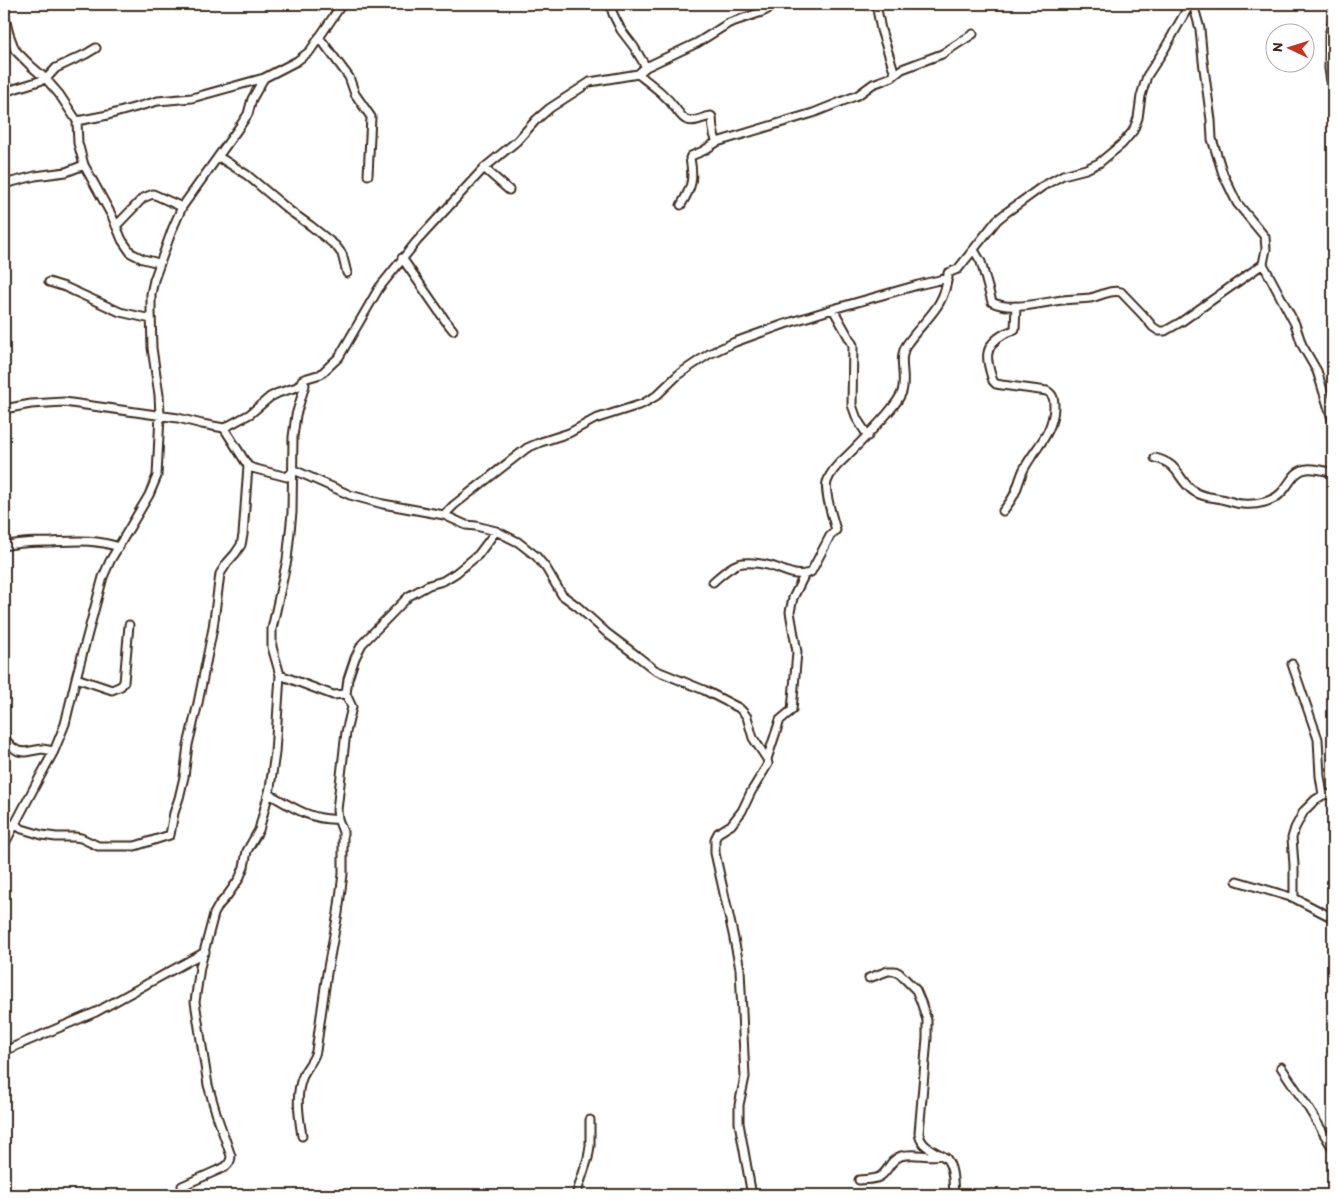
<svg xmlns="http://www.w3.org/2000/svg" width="1337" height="1199" font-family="Itim,sans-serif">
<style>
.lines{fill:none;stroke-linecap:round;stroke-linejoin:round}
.street-casing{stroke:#3b2a1e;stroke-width:11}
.street{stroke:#fff;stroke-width:7}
</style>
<rect width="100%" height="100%" fill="#fff"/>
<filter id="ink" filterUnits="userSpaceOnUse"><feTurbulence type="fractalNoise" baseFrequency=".02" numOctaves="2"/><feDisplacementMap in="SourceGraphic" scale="10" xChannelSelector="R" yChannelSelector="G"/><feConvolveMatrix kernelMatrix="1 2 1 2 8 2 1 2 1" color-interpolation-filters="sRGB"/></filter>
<g filter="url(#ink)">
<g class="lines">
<g class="street-casing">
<path id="street" d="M610,4l3,10 8,16 13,17 12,20
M876,4l5,26 14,44
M1193,4l7,25 3,32 8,59 1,19 11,35 14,29 28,34 1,12 -3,15 32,60 7,21 15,26 16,51
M4,14l5,20 6,16 16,16 15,13 13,15 18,27 1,22 6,22 28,51 10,24 9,13 12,6 16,4
M1333,20l-4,15v34l4,25v16
M319,37l30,40 6,17 16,23 -3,58
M638,74c14,11 28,21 38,35 3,4 7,10 11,11 9,3 16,-3 24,-4l1,1c1,10 0,16 5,25
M4,92l42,-13 10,-11 30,-14 10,-6
M77,121l31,-6 50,-14 34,-3 72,-20
M219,157l28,18 43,36 21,15 25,20 6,8 5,19
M484,168l25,22
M4,184l31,-8 31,-4 18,-7
M681,205c11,-18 13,-26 9,-47l1,-2 12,-5 14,-9 96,-29 45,-18 15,-11 19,-7 10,-8 40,-15 31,-20
M116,226l27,-28 10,-4 29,13
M974,250l7,12 11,40c18,10 51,0 71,-2 9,-1 18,-1 27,-2 11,-2 20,-9 31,-6l22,23 10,12 6,4h6l16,-9 82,-58
M402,258l43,62 8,10
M49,282l16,5 55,25 31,7
M833,309l20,36 -1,60 5,14 11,17
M4,409l27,-5 33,-2 114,16 24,6 22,4 24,38 4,2 35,9 7,-7 56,25 33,9 61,11 22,10 10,1 20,5 22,11 18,14 10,12 16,27 15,11 31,28 28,21 19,15 49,20 35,18 5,5 3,4 6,21 14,21 1,5 -17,28 -9,19 -11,14 -13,8 -3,6v14l18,81 7,35 5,108 -6,28v18l12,67 2,5
M224,428l26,-14 20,-17 8,-4 19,-6 7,-8 17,-5 18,-17 40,-69 38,-47 67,-73 33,-27 19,-21 14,-12 40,-26 48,-8 8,-7 51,-24 32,-20 33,-11 16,-8
M1155,458c26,6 22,23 40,34 8,5 17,5 26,7 7,1 14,5 22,5 14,1 30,-2 39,-12 8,-8 12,-22 25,-23 8,-1 18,2 26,4
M1003,511c4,-5 8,-10 11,-16 4,-8 6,-18 10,-26 11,-21 29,-35 30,-62 0,-7 0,-12 -7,-16l-45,-6 -6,-1 -3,-3c-6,-19 -12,-34 11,-47 4,-2 7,-2 11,-5l1,-23
M444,515l10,-10 73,-57 14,-6 28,-9 26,-14 47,-15 14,-8 23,-22 30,-20 26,-12 50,-18 48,-15 85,-24 30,-7v-5l10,-4 39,-49 10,-8 36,-26 20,-11 23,-6 13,-6 23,-19 11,-13 5,-13 3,-22 6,-20 17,-26 26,-46
M4,546c15,-4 32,-4 47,-4 26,-1 43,-3 68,5
M713,582c7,-6 16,-15 25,-18 11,-3 29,0 39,4 11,4 23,10 34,4l19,-36 6,-6c-3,-11 -12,-38 -9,-48 3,-9 11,-18 18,-24 15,-15 28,-28 42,-44 6,-7 12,-14 15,-22 5,-16 -5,-33 5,-48 18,-26 38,-36 41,-70
M1292,664l26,75 2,37 3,19
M76,678l36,12 9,-4 3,-4 5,-57
M346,694l2,-15 7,-21 7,-14 47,-48 20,-11 14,-4 13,-8 22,-18 18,-24
M4,738l8,9 6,4 7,1 17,-3 12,2
M767,759l13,-39 12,-10 5,-58 -7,-40 3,-14 12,-24
M269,794c21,12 43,27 69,25l-1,-9 9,-78 6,-25 -6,-13 -13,1 -53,-20
M14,824l8,5 20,6 14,2h19l6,1 17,8h37l35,-11 4,-22 5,-15 5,-21 4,-32 10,-42 15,-75 7,-54 7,-11 8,-9 6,-9 2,-10 5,-69
M4,845l32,-61 18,-33 11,-27 11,-46 27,-101 7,-16 39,-66 8,-19 3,-61 -1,-20 -7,-47 -1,-36v-18l3,-14 18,-50 10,-23 58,-81 8,-12 4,-15 12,-21 33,-17 13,-10 32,-47
M1237,881l57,17 39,20
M1294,898v-33l-2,-27 3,-10 9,-17 11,-11 8,-5 10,-1
M869,978l19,-7h7l4,2 17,17 5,12 6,18v18l-8,95c1,14 16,18 27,25 8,10 7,25 8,37
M4,1051l92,-39 109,-60
M1281,1067l28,42 24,40
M302,1136c-3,-19 -7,-42 1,-60 3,-9 11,-15 13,-25l11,-78 11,-60 5,-39v-42l-5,-13
M859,1180c6,-1 14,0 20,-3 10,-5 9,-16 22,-21 13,-4 27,2 40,-1
M182,1186l43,-19c4,-3 6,-6 6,-11l-14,-40 -9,-31 -13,-83 5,-35 14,-53 5,-9 8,-9 12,-17 5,-12 3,-16 12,-21 11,-42 5,-35 5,-78 -8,-28v-18l15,-69 5,-47 1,-76 3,-22 9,-30 -3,-5
M576,1195l12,-37 2,-12v-26"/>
</g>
<use href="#street" class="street"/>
</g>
</g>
<rect width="1337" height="1199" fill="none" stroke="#fff" stroke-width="20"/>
<rect x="10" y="10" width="1317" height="1179" fill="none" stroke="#3b2a1e" stroke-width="2" filter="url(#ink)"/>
<g transform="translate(1290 48) rotate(274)"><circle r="24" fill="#ffffff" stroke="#b1aaa5"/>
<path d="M0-4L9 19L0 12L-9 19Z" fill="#c8321e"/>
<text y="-8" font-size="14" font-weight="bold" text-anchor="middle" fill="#3b2a1e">N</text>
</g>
</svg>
